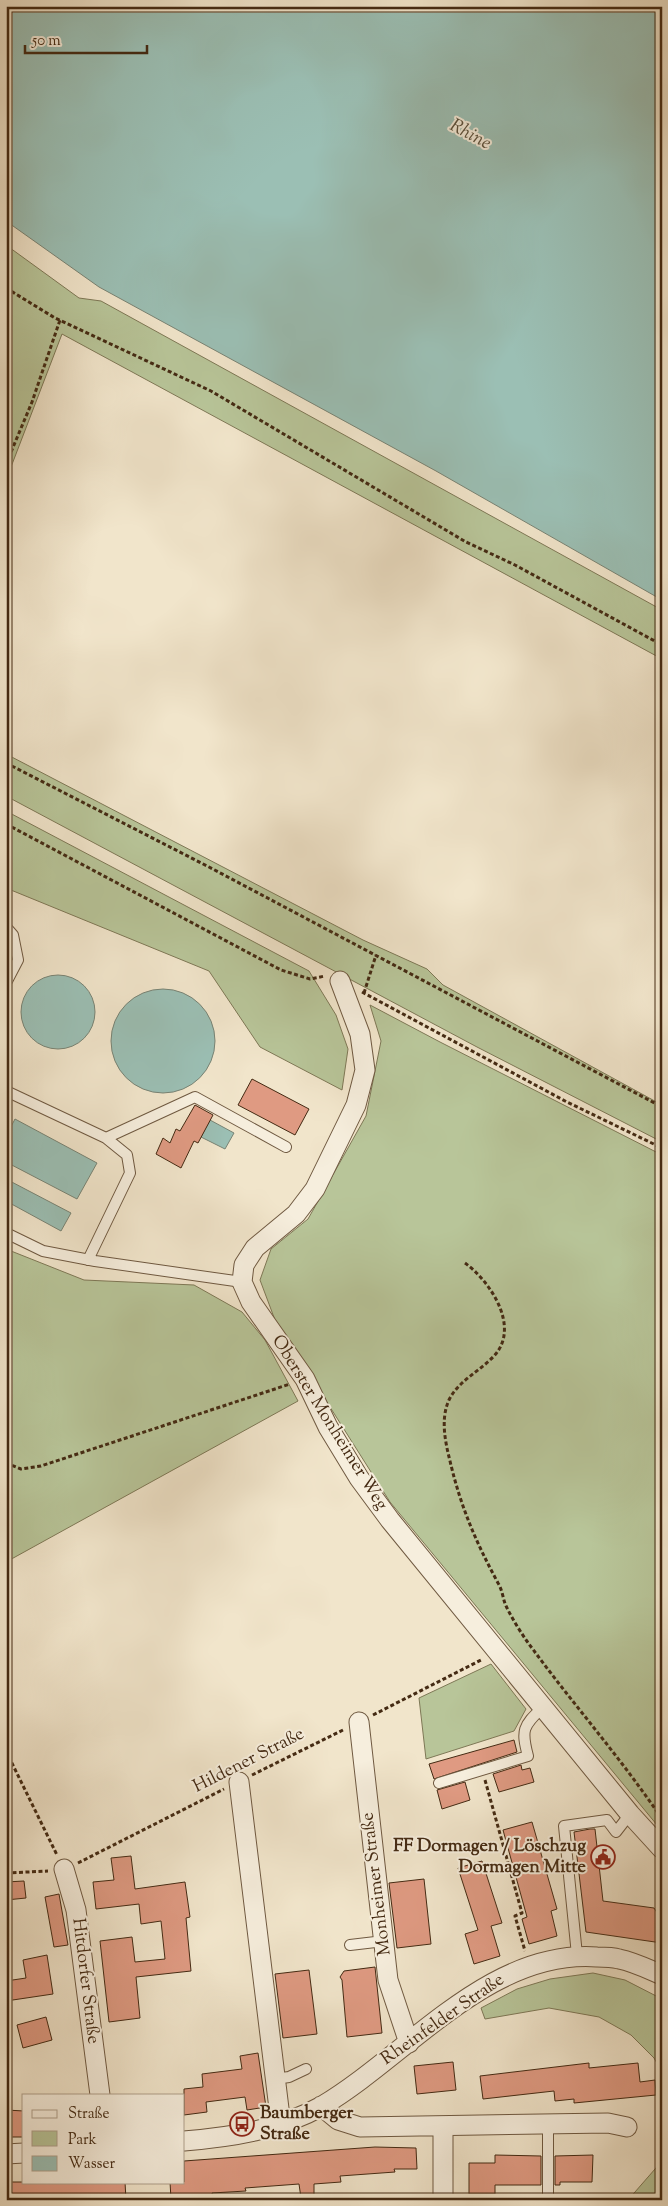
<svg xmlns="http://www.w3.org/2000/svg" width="668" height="2206" font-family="'Sorts Mill Goudy',serif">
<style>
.green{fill:#b8c599;stroke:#7e7856}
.water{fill:#9bbfb4;stroke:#788374}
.building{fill:#df9a82;stroke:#442a13}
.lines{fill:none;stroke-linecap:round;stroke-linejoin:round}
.service-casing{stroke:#6f5941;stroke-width:12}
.minor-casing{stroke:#6f5941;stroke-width:21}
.path{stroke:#442a13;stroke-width:3;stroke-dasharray:4 2.5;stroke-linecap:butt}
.service{stroke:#f6eedd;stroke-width:10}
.minor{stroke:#f6eedd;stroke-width:19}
.labels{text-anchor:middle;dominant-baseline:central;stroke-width:4;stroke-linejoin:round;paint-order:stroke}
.street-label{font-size:18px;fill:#442a13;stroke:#f6eedd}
.poi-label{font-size:18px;font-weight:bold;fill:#442a13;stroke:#f6eedd;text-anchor:end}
.water-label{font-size:19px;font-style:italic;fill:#5a4f3b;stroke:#f6eedd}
</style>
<rect width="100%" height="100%" fill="#f1e5cb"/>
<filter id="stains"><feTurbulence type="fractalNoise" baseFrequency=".004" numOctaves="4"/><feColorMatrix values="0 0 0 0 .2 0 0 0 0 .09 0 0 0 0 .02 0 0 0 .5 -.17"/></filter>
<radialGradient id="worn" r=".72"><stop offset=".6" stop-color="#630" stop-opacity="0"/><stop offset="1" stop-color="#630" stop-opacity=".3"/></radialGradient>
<path class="green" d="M6,245l73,53 22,3 561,309v49l-600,-325 -56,146z
M6,754l357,186 64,29 16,16 219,120v37l-185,-95 -471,-251z
M6,811l303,160 27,44 12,34 -6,41 -82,-43 -51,-76 -203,-83z
M370,1005l70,37 222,113v676l-272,-329 -115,-182 -15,-40 11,-31 37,-30 58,-103 15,-75z
M6,1249l78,31 110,5 48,27 23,28 33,61 -292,161z
M491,1664l35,45 -12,22 -88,28 -7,-61z
M593,1973l32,7 37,19v73l-8,-14 -23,-23 -32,-18 -50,-9 -64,11 -4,-11 36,-19 33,-10z
M662,2161v35l-3,4h-31z"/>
<path class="water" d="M6,6h656v594l-226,-129 -337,-184 -93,-66z
M21 1012a37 37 0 1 1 74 0a37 37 0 1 1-74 0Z
M111 1041a52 52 0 1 1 104 0a52 52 0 1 1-104 0Z
M15,1119l82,44 -20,36 -71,-37v-26z
M210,1120l24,13 -9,16 -24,-12z
M6,1179l65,34 -10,18 -55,-30z"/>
<path class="building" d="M252,1079l57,30 -14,26 -57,-30z
M195,1105l18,10 -15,28 -4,-2 -13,27 -25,-14 7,-16 7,5 6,-14 4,2z
M514,1740l3,12 -83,27 -5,-15z
M521,1765l1,5 8,-2 4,14 -35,10 -6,-18z
M465,1782l5,18 -28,9 -5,-19z
M532,1822l25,87 -6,2 6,25 -28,8 -7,-25 5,-2 -24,-87z
M590,1829h5l8,72 51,7 8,12v23l-76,-11 -12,-100z
M131,1856l4,33 50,-7 5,35 -4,1 5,53 -55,6 4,41 -31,4 -9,-81 32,-4 3,25 30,-3 -4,-38 -20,3 -2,-20 -43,5 -3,-27 21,-2 -3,-22z
M482,1861l20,62 -11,3 9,30 -26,8 -9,-30 13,-4 -20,-62z
M424,1879l7,65 -34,4 -8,-65z
M24,1881l2,17 -20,2v-18z
M59,1894l9,51 -14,2 -9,-50z
M47,1955l6,39 -47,7v-20l20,-3 -3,-18z
M375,1967l7,66 -35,4 -5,-57 -2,-3 4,-6z
M309,1970l8,64 -34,4 -8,-64z
M46,2017l6,23 -29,8 -6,-23z
M258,2053l8,54 -19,3 -2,-13 -39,5 1,10 -23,3v-26l19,-2 -1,-13 40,-5 -2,-13z
M453,2062l3,28 -39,4 -3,-28z
M589,2063v5l49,-5 2,19 15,-2 1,15 -82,8v-4l-19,2 -1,-10 -71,8 -3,-23z
M6,2110l18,1v26h-18z
M375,2147l41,1 1,21h-23l1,3 -55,4 1,6 -27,2v13l-13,1 -2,-14 -54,4 1,3 -34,2 1,4 -42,2 -1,-17h14v-21z
M495,2155l46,1v29h-46v9h-26v-31h26z
M593,2155l-1,27h-32v3h-5v-29z
M6,2182h119l1,18h-73v-3l-47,-1z"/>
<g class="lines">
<g class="service-casing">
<path id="service" d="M6,927l7,8 5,25 -12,23
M6,1091l100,47 21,17 3,18 -42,87
M106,1138l89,-41 91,50
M6,1233l37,18 52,10 147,21
M439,1783l89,-27c-7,-26 -5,-30 14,-48
M350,1945l34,-4
M577,1955l-13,-129 43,-6 9,12 14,-18
M275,2079l14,-2 17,-8
M548,2200v-76"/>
</g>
<g class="minor-casing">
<path id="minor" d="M340,981l20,53 5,36 -9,35 -41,84 -19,25 -41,34 -11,17 -2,17 9,20 54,77 23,48 31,51 31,42 240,294 32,35
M359,1722l29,258 21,63
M239,1782l42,343
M64,1869l12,41 24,185
M321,2106l17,14 22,7 248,-4 19,4
M443,2126v74
M184,2141c48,-4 95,-11 138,-35 86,-51 167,-157 275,-149 7,0 15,0 22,2 15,3 29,10 43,16
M6,2154l18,-1"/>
</g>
<path class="path" d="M6,288l49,30 156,73 255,151 49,23 147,80
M6,464l26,-62 28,-82
M6,763l203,104 453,240
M6,824l275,146 29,9 15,-3
M362,992l205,110 95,46
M364,993l12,-38
M465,1263c25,18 56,64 29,93 -14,15 -34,24 -44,42 -10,19 -5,43 0,63 11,47 26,81 48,122 5,8 5,18 9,25 6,12 14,25 22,36 43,59 92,114 133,175
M6,1463l15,6 20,-3 249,-82
M373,1715l110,-56
M6,1751l51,104
M252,1775l91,-45
M485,1780l37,133 -7,3 10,35
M78,1863l146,-74
M6,1873l42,-2"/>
<use href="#service" class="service"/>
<use href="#minor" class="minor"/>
</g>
<defs>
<g id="civic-ring" transform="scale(1.25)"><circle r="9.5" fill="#f6eedd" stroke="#8f2418" stroke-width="1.5"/><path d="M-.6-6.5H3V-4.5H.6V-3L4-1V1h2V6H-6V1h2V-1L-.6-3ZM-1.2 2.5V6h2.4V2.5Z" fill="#8f2418"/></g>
<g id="bus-ring" transform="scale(1.25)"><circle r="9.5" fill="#f6eedd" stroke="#8f2418" stroke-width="1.5"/><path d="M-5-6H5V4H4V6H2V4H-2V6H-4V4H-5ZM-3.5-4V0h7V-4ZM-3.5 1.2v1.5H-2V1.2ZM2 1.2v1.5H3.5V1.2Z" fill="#8f2418"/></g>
</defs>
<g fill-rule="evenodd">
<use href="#civic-ring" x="603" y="1857"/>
<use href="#bus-ring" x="242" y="2124"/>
</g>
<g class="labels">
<g class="street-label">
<text transform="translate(329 1423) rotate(58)">Oberster Monheimer Weg</text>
<text transform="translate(249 1761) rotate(-27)">Hildener Straße</text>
<text transform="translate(377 1884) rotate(-97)">Monheimer Straße</text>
<text transform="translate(85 1981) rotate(83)">Hitdorfer Straße</text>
<text transform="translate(443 2020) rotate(-35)">Rheinfelder Straße</text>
</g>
<g class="poi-label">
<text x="586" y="1847">FF Dormagen / Löschzug<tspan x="586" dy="21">Dormagen Mitte</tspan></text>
<text x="260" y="2114" text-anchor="start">Baumberger<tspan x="260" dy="21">Straße</tspan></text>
</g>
<g class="water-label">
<text transform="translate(470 135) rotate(28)">Rhine</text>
</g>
</g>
<rect width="668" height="2206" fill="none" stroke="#f1e5cb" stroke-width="25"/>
<rect x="8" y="8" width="653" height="2191" fill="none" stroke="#442a13" stroke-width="2.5"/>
<rect x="12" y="12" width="643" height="2181" fill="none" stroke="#442a13"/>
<rect x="22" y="2094" width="162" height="90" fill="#f6eedd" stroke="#afa08c"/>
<rect x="32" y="2110" width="25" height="8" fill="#f6eedd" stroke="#afa08c"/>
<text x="68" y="2118" font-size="15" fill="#442a13">Straße</text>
<rect x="32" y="2131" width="25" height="15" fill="#b8c599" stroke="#afa08c"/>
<text x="68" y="2144" font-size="15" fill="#442a13">Park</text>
<rect x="32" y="2156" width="25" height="15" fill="#9bbfb4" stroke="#afa08c"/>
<text x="68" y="2168" font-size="15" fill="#442a13">Wasser</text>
<path d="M25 45v8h122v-8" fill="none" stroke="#442a13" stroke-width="2.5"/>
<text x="32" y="45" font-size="15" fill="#442a13" stroke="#f6eedd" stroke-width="4" paint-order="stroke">50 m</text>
<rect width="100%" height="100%" filter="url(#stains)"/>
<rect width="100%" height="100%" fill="url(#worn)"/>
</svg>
